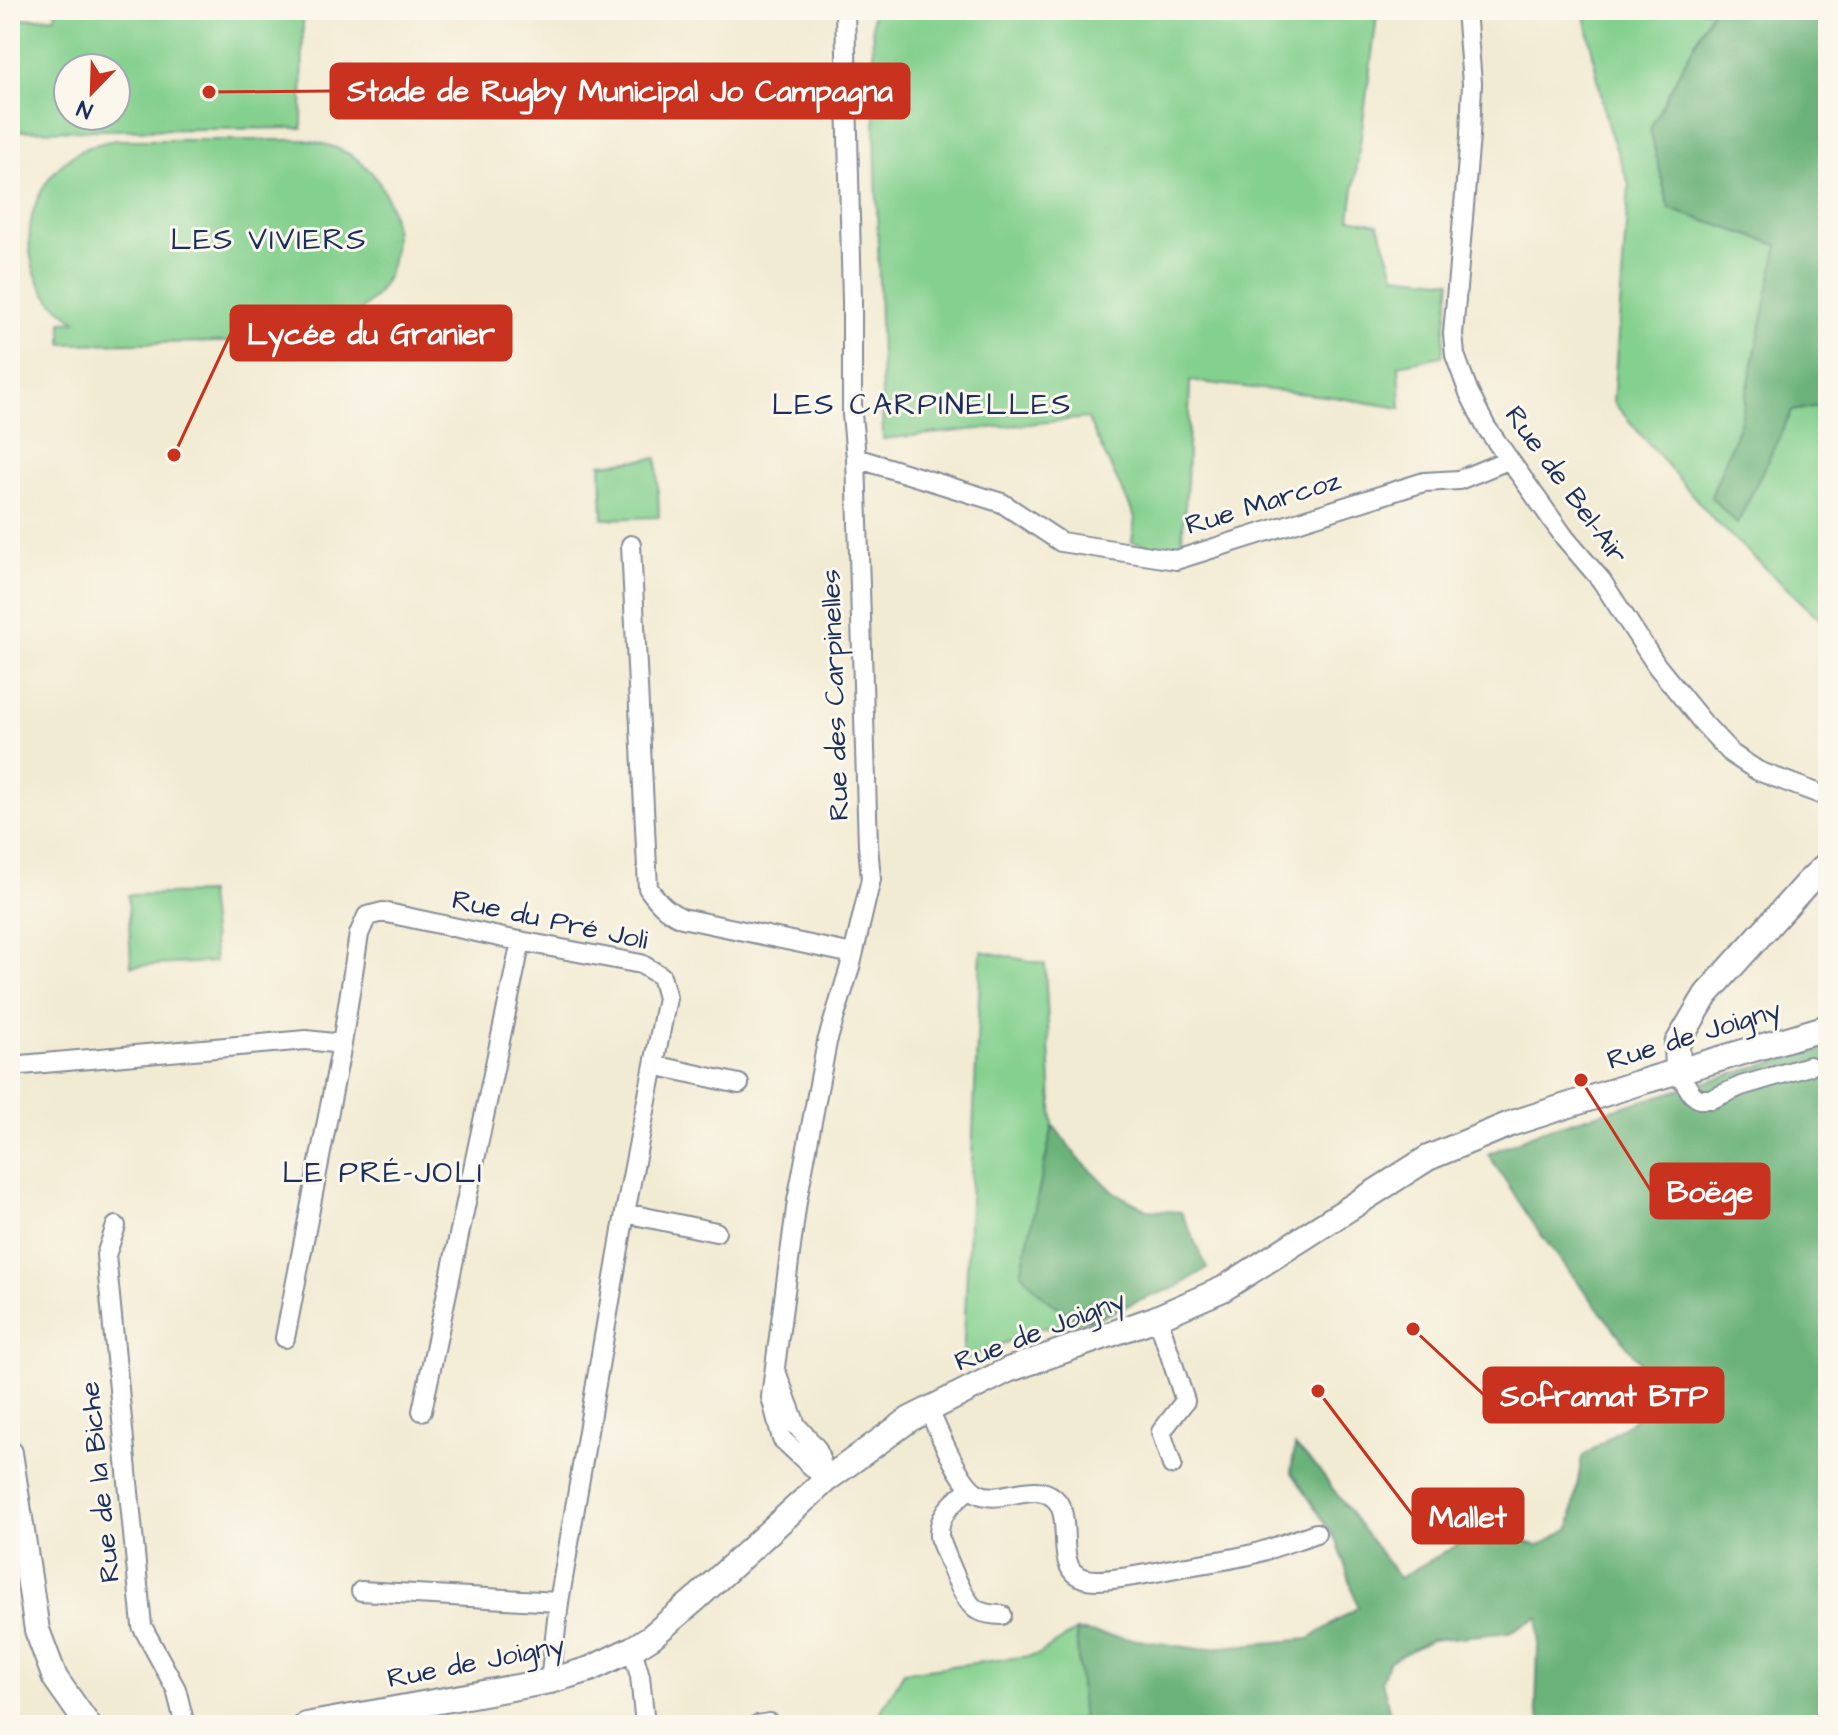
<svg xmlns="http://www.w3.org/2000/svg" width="1838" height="1735" font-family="'Architects Daughter',sans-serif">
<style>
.green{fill:#84d08e;stroke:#508076;stroke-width:2;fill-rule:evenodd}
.forest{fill:#6bb279;stroke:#43706c;stroke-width:2}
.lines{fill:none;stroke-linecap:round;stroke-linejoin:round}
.street-casing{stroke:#868d98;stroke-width:22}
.secondary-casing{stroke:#868d98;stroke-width:28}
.street{stroke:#fff;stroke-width:18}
.secondary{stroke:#fff;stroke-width:24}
.labels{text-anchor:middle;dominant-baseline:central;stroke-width:6;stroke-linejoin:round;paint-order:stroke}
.street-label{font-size:28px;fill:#1b2f5e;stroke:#fbf7ec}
.neighbourhood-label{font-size:30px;letter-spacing:2px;fill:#1b2f5e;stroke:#fbf7ec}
.leader{fill:none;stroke:#c8321e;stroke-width:3}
.callout-dot{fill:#c8321e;stroke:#fbf7ec;stroke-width:3}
.callout{fill:#c8321e;stroke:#c8321e;stroke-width:3}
.callout-label{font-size:30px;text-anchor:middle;font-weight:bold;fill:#fff}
</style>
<rect width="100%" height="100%" fill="#fbf7ec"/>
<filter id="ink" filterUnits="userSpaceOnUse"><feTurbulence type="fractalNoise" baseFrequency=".0125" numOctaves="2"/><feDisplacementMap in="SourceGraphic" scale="16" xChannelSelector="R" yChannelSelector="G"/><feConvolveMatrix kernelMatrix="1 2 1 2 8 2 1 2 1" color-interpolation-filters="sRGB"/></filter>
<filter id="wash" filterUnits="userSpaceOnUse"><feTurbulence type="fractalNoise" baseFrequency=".006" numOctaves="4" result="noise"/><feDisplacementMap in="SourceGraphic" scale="32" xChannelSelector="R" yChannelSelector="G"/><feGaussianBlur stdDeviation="1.8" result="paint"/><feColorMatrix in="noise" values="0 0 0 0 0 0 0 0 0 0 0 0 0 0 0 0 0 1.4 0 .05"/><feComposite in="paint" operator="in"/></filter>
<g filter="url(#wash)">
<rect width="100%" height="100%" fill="#f2ebd3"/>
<path class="green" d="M56,10h247l-1,118 -291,3 -1,-111 45,-3zM68,68h48v48h-48z
M872,10h506l-28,208 28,6 17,51 56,6 -9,75 -43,9 2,43 -68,-11 -143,-16 -3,102 -6,69 -49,-10 3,-25 -48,-99 -204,21z
M1584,10h128l-62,119 19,79 109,37 -37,175 -30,77 26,26 55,-112 36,-7v208l-5,10 -110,-103 -100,-117 16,-217 -22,-61z
M116,140h189c12,2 25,5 36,10 50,22 67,86 43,133 -8,15 -21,25 -33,36l17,1 1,20 -307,4v-22l14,-1c-12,-9 -24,-18 -32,-30 -30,-47 -12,-113 36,-140 11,-6 23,-9 36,-11z
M657,458l2,59 -56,2 -2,-55z
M208,893l7,69 -84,4 -3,-71z
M981,951l64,13 8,161 -32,148 48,41 25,6 -55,8 -76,33z
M1076,1631l7,94h-210l31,-53 133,-17z"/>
<path class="forest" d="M1712,10h116v394l-36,7 -55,113 -26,-27 30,-77 37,-175 -109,-36 -19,-80z
M1828,1046v679h-286l-6,-17 3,-91 -30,15 -78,8 -43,22 -6,19 11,44h-310l-7,-94 123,18 110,-10 49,-32 -20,-64 -47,-72 4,-25 23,23 81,109 88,-50 51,18 32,-18 12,-71 84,-61 -128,-165 -50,-77 55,-24z
M1053,1125l26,34 36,34 33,17 33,2 26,56 -30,19 -44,16 -39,17 -25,-6 -23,-15 -25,-26z"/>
</g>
<g filter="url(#ink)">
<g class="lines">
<g class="street-casing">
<path id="street" d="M1466,10l6,73 -2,53 -17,198 2,21 14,38 17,34 79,111 36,42 56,86 47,58 28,30 26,17 70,26
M856,458l146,45 59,39 115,18 248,-78 35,-2 49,-20
M631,545l17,343c10,14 18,23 34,30l171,36
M654,1065l85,19
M10,1066l296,-26 36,4 17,-110 8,-18 16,-4 121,26 137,26 20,12 6,22 -42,215 -66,389 -9,79
M1678,1072l14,22 7,5h13l29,-13 68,-20
M625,1213l91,19
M116,1226l-10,29 36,371 34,63 9,36
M1158,1318l27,83 -24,31 11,33
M285,1338l57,-294
M777,1374l19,51 21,24 9,30
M929,1410c9,20 30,73 48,83 23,13 56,-14 77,5 19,16 3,58 20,75 6,5 15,7 23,7 25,0 59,-8 84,-13 24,-4 48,-7 72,-13 21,-6 42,-14 63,-21
M422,1411l99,-470
M826,1480l-44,-41 -11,-42 26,-196 30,-159 24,-78 20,-85 -3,-34 -12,-387 -4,-44v-113l-7,-291
M970,1488c-16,14 -32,25 -31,49 7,17 24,65 38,73 8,4 16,5 25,5
M361,1591l198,11
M632,1649l8,27 5,49
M757,1725l12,-2"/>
</g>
<g class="secondary-casing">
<path id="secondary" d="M1678,1072l-1,-28 29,-49 101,-112 21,-20
M10,1453l27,177 18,48 33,47
M306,1725l244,-44 40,-12 42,-20 19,-12 47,-40 128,-117 84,-61 98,-49 146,-51 69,-30 205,-131 82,-34 128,-41 190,-56"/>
</g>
<use href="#street" class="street"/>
<use href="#secondary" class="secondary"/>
</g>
</g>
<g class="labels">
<g class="street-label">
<text transform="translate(1566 485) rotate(54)">Rue de Bel-Air</text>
<text transform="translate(1263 503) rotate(-17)">Rue Marcoz</text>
<text transform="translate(835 695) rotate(-92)">Rue des Carpinelles</text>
<text transform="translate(550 920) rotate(12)">Rue du Pré Joli</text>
<text transform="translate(1694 1035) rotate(-17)">Rue de Joigny</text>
<text transform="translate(1040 1331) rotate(-21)">Rue de Joigny</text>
<text transform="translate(100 1482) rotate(-96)">Rue de la Biche</text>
<text transform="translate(476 1662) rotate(-11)">Rue de Joigny</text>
</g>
<g class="neighbourhood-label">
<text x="269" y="240">LES VIVIERS</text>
<text x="922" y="405">LES CARPINELLES</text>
<text x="383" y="1173">LE PRÉ-JOLI</text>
</g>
</g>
<path class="leader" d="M209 92L331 91M174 455L231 333M1581 1080L1651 1191M1413 1329L1484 1395M1318 1391L1413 1516"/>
<g class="callout-dot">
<circle cx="209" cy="92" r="8"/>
<circle cx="174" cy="455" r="8"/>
<circle cx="1581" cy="1080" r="8"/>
<circle cx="1413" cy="1329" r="8"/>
<circle cx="1318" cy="1391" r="8"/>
</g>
<g class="callout">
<rect x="331" y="64" width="578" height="54" rx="8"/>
<rect x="231" y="306" width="280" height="54" rx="8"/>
<rect x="1651" y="1164" width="118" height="54" rx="8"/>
<rect x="1484" y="1368" width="239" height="54" rx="8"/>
<rect x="1413" y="1489" width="110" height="54" rx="8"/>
</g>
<g class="callout-label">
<text x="620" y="101">Stade de Rugby Municipal Jo Campagna</text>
<text x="371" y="344">Lycée du Granier</text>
<text x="1710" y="1202">Boëge</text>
<text x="1604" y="1406">Soframat BTP</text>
<text x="1468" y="1527">Mallet</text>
</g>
<rect width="1838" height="1735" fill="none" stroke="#fbf7ec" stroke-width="40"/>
<g transform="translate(92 92) rotate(203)"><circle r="38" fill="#fbf7ec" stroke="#a1a7b3" stroke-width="2"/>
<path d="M0-6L14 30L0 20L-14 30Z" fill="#c8321e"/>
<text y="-12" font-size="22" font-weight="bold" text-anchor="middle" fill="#1b2f5e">N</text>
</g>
</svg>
